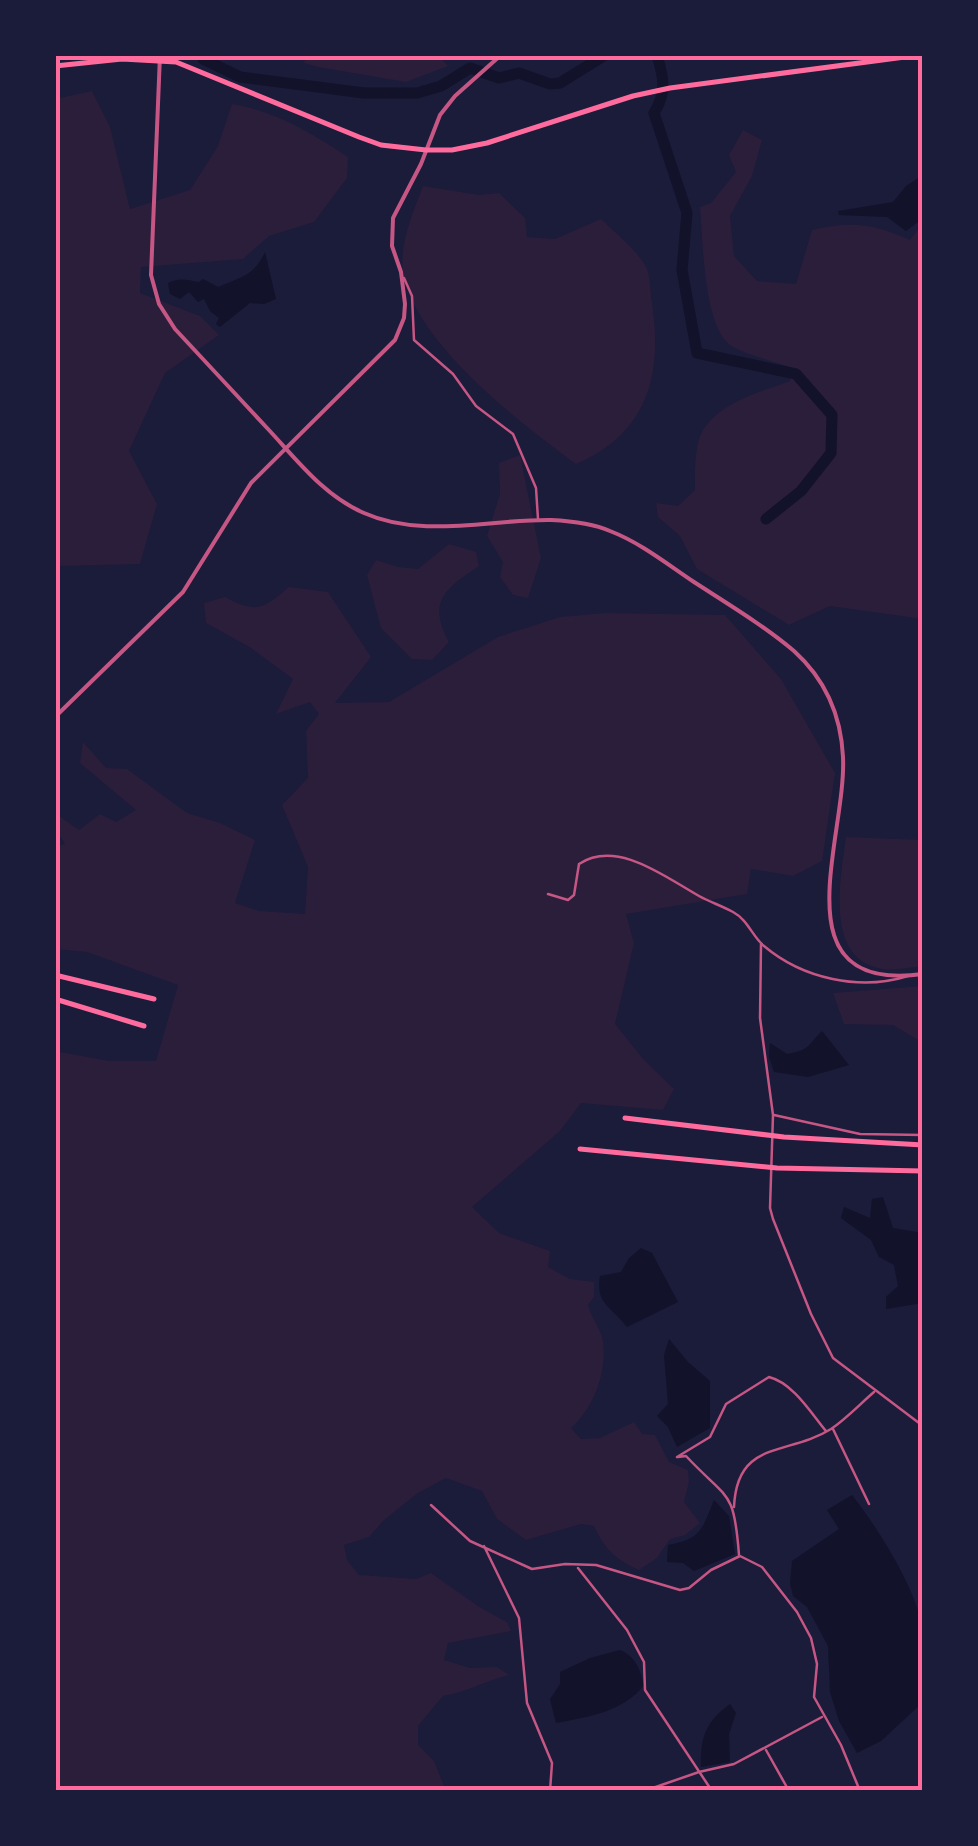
<svg xmlns="http://www.w3.org/2000/svg" width="978" height="1846" font-family="'PT Sans',sans-serif">
<style>
.green{fill:#2a1e3b}
.water{fill:#12122b}
.lines{fill:none;stroke-linecap:round;stroke-linejoin:round}
.river{stroke:#12122b;stroke-width:11}
.minor{stroke:#c65784;stroke-width:2.5}
.tertiary{stroke:#c65784;stroke-width:4}
.primary{stroke:#ff6b9d;stroke-width:5}
.motorway{stroke:#ff6b9d;stroke-width:5}
.neatline{fill:none;stroke:#ff6b9d;stroke-width:4}
</style>
<rect width="100%" height="100%" fill="#1b1b3a"/>
<path class="green" d="M307,55h131l10,11 -42,16 -88,-15 -14,-4z
M92,91l18,36 20,82 60,-19 28,-44 14,-42c43,7 80,29 116,53l-1,21 -33,44 -45,14 -26,23 -102,8 -1,26 60,23 19,19 -54,38 -36,78 28,53 -17,60 -85,2v-467z
M743,130l19,10 -10,36 -22,40 4,40 23,25 39,3 16,-54c40,-9 60,-7 98,10l13,-17v396l-93,-13 -41,19 -92,-56 -17,-33 -22,-19 -2,-14 22,3 17,-16c0,-18 -1,-49 10,-63 20,-27 56,-35 85,-46l2,-13c-19,-7 -42,-12 -59,-21 -30,-16 -30,-108 -33,-140l11,-4 25,-31 -7,-17z
M423,186l56,9 20,-2 26,25 2,19 28,2 46,-20c14,14 34,29 44,46 6,9 5,27 7,38 11,73 -5,131 -76,161 -55,-40 -152,-115 -171,-182 -9,-32 7,-67 18,-96z
M520,455l21,103 -13,40 -15,-3 -13,-18 3,-15 -16,-26 13,-42 -1,-31z
M449,544l27,8 3,14c-34,23 -52,35 -30,76l-17,18 -20,-1 -31,-31 -14,-53 9,-15 22,7 20,2z
M289,587l39,5 43,65 -36,46 54,-1 109,-65 62,-20 45,-4 120,2 56,64 54,94 -13,88 -29,15 -42,-7 -4,25 -121,20 8,29 -19,81 29,36 30,29 -11,21 -82,-7 -21,28 -88,76 27,26 51,18 -2,16 22,12 24,3v15l-6,8c3,12 13,24 15,36 4,32 -9,66 -32,87l10,11 19,-1 34,-16 8,12 13,1 14,27 19,8 1,12 -5,20 16,21 -15,12 -15,4 -13,19 -18,12c-24,-11 -34,-20 -45,-44l-13,-2 -55,16 -29,-21 -15,-28 -36,-13 -28,15 -34,27 -15,17 -25,8 3,15 12,15 57,4 15,-6 50,35 26,14 4,9 -63,12 -4,17 26,8 27,-1 12,8c-24,6 -42,17 -66,21l-25,30v19l16,16 12,30h-391v-740l54,10h47l22,-76 -91,-33 -32,-3v-102l10,-3 -10,-16v-15l24,17 21,-16 16,8 20,-12 -56,-47 3,-21 23,26 21,1 60,44 33,10 35,17 -20,63 24,8 46,3 3,-47 -26,-62 26,-27 -2,-47 13,-17 -9,-12 -34,12 17,-35 -42,-31 -45,-25 -2,-20 21,-6c32,17 38,12 64,-10z
M846,837l77,3v126c-12,1 -28,5 -40,3 -60,-9 -42,-92 -37,-132z
M923,986v57l-30,-18 -49,-1 -11,-31z"/>
<path class="water" d="M923,175v29l-3,2 -2,16 -12,9 -19,-14 -48,-2 -1,-4 55,-9 13,-16z
M265,252l11,47 -12,5 -14,-1 -30,24 -4,-3 3,-6 -9,-7 -6,-12 -6,3 -9,-10 -9,7 -10,-5 -2,-11c13,-6 18,-3 31,-1l4,-3 15,8c23,-10 36,-11 47,-35z
M822,1031l27,34 -41,12 -34,-5 -5,-15 1,-14 17,11c23,-4 20,-8 35,-23z
M883,1197l10,31 30,5v70l-37,6v-12l12,-11 -4,-21 -15,-8 -8,-17 -30,-22 3,-11 26,11 2,-19z
M641,1248l11,5 26,49 -51,25c-15,-20 -32,-23 -27,-51l21,-4 8,-14z
M669,1339l19,23 22,19v47l-33,19 -9,-20 -11,-11 11,-12 -4,-49z
M852,1495c26,33 66,96 71,137 3,22 0,47 0,70l-42,39 -24,12 -18,-32 -9,-29 -2,-46 -21,-39 -14,-11 -3,-13 2,-22 47,-32 -12,-19z
M714,1500l15,16 6,38 -41,17 -11,-8 -16,-1 1,-17c33,-6 34,-15 46,-45z
M620,1650c16,7 20,19 24,35 -21,27 -56,32 -88,38l-6,-24 10,-15v-12l30,-14z
M730,1704l6,9 -7,21 1,28 -29,5c-1,-29 5,-46 29,-63z"/>
<g class="lines">
<path class="river" d="M657,55c7,24 10,37 -3,58l33,100 -5,57 15,83 99,21 36,41 -1,38 -30,38 -35,28
M203,59l37,18 124,16h53l24,-7 29,-18 29,10 20,-5 31,11 10,-1 45,-28"/>
<path class="minor" d="M404,278l8,18 2,44 39,34 23,32 37,28 23,54 2,31
M548,894l20,6 6,-5 5,-31c38,-25 86,13 120,32 11,6 23,10 34,16 15,8 19,24 31,34 39,33 96,45 144,30
M761,944l-1,74 13,97 -3,93 3,11 38,95 22,44 90,68
M774,1115l86,19 63,1
M833,1429l36,75
M677,1457l33,-20 16,-33 43,-27c24,6 42,36 57,54
M678,1457l8,-1c42,45 48,32 53,99
M431,1505l39,36 62,28 33,-5 31,1 84,25 9,-2 22,-18 29,-14 22,11 35,45 14,26 6,26 -3,33 27,48 19,46
M734,1507c3,-68 54,-51 97,-78 15,-10 29,-25 43,-37
M484,1546l35,72 8,85 25,60 -2,28
M578,1568l49,62 17,32 1,28 67,101
M766,1750l23,41
M644,1791l55,-19 35,-8 88,-47"/>
<path class="tertiary" d="M160,55l-9,220 8,29 16,25c31,33 62,67 93,100 29,31 56,67 96,84 58,26 126,6 187,7 20,1 41,3 59,11 31,12 57,33 84,51 34,22 69,43 100,69 31,28 47,64 49,106 4,81 -67,237 80,217
M55,717l128,-125 68,-109 144,-143 9,-22 1,-14 -4,-32 -9,-26 1,-28 28,-54 19,-49 15,-19 46,-41"/>
<path class="primary" d="M55,66l67,-7 54,3 183,75 22,8 45,5h26l35,-7 146,-47 37,-8 250,-33"/>
<path class="motorway" d="M55,975l99,24
M55,999l89,27
M625,1118l159,19 139,8
M580,1149l197,19 146,3"/>
</g>
<rect width="978" height="1846" fill="none" stroke="#1b1b3a" stroke-width="115"/>
<rect x="58" y="58" width="862" height="1730" class="neatline"/>
</svg>
